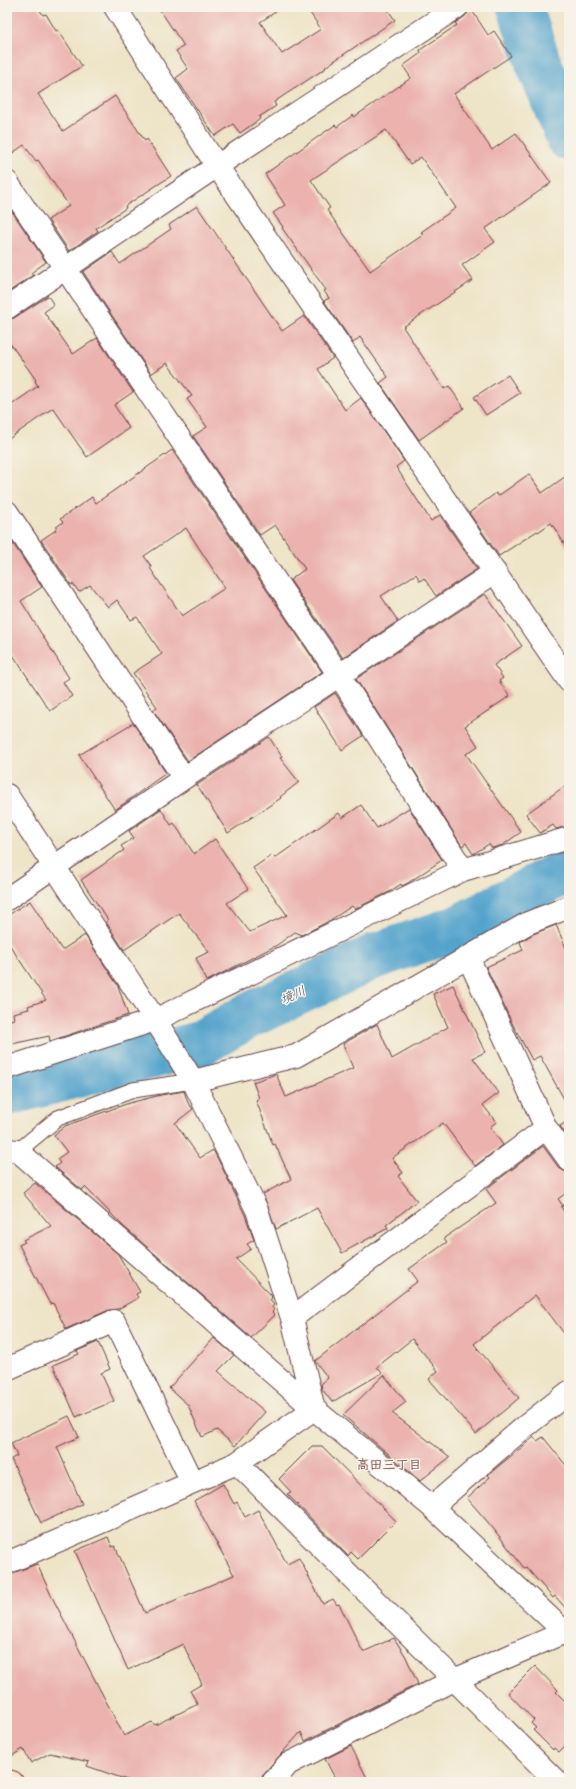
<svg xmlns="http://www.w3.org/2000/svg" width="576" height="1789" font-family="Sriracha,'Klee One',sans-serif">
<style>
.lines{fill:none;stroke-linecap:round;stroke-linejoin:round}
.river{stroke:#52a3cc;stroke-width:46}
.building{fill:#ebb2ae;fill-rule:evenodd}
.service-casing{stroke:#633d42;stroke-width:17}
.minor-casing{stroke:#633d42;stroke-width:24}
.secondary-casing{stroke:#633d42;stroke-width:24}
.service{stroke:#fff;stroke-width:15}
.minor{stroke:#fff;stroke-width:22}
.secondary{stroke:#ffe4c6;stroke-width:22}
.labels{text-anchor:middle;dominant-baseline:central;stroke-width:3;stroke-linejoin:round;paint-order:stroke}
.water-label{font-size:13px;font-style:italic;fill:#4d546b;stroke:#f7f3e8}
.neighbourhood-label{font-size:13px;font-weight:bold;fill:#825259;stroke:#f7f3e8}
</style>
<rect width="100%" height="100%" fill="#f7f3e8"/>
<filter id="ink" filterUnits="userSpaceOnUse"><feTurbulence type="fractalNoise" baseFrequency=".025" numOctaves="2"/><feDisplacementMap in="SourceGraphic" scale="8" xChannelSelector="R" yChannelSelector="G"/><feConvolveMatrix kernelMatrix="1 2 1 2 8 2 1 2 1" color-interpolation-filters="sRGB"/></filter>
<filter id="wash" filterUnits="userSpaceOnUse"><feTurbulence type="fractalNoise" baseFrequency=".012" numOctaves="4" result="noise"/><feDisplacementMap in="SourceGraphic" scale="16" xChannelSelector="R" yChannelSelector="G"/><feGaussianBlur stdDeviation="0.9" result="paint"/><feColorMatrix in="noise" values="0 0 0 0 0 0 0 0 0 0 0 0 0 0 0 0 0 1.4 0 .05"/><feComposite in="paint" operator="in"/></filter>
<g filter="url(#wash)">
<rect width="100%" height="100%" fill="#eee4c7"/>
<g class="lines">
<path class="river" d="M520,7l18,55 31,76
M7,1093l192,-49 49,-28 127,-60 83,-28 111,-59"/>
</g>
<g id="blocks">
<path class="building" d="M7,7h31l5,8 3,-1 10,17 2,-1 24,36 -44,28 25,37 52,-35 30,45 2,-2 24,37 -46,30 1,2 -30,20 2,3 -29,20 -21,-31 21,-14 -31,-46 -2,1 -12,-16 -17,12z
M158,7h125l-23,15 22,32 39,-25 -15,-22h80l9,13 -70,47 1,1 -52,34 2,4 -17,11 1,2 -20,14 -7,-9 -18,12 -39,-58 12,-9 -12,-18 8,-5z
M471,9l17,26 6,-4 17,25 -57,38 38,56 24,-17 35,50 -66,46 10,13 -33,23 11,15 -70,47 41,62 5,-3 15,22 -45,32 -39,-57 8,-6 -28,-40 -7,6 -29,-42 5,-3 -5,-7 2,-1 -44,-62 1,-1 -10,-14 12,-8 -20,-31 70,-49 2,2 16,-12 1,2 57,-39 -8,-12 18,-13 -1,-3 37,-25 -2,-2 9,-6zM386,130l24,34 11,-7 35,51 -35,24 2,3 -53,36 -43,-61 3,-2 -19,-28z
M7,204l39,58 -15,11 2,2 -26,18z
M197,206l85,125 22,-15 29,42 -15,11 27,41 16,-12 43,63 -8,6 35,54 9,-6 37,54 -41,27 -12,-18 -4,3 -4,-7 -35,22 17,25 -55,37 -53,-78 15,-11 -30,-44 -15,10 -67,-99 14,-9 -20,-28 5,-3 -25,-33 -16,11 -68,-102 29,-20 8,12 51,-35 -2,-4z
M48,296l6,9 -10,7 29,42 24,-16 36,54 -19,13 15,23 -42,29 -34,-49 -46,32v-32l31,-22 -3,-5 1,-1 -29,-41v-19l7,-2z
M508,375l12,18 -34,22 -12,-18z
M172,450l150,222 -134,89 -35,-51 4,-3 -24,-34 29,-19 -25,-37 -6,3 -14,-20 -9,7 -18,-22 -11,7 -6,-8 -2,1 -30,-45 15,-10 -1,-2 8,-6 -3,-3 32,-22 4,6zM186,528l39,60 -43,28 -32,-48 2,-1 -8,-11z
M529,474l13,19 27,-19v77l-18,-28 -13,9 -1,-1 -38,25 -30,-43 27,-20 2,3z
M7,535l35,52 -21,14 48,77 -6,4 9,14 -22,15 -43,-65z
M485,594l37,52 -28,19 9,13 -4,3 11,15 -45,30 13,20 -12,8 55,78 -18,13 -11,3 -3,-4 -16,10 -7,-11 -4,3 -106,-167z
M335,693l28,43 -21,14 -28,-43z
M133,723l33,50 -51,37 -36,-55z
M269,737l13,20 -2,1 19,24 -19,15 1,1 -53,35 -31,-48z
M569,783v43l-13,3 -3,-4 -13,8 -14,-19z
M361,805l16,23 32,-20 33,52 -34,23 -6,3 -1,-2 -12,8 -34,17 -3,-3 -23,15 -27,14 -7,-3 -18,13 -70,36 -11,-23 13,-6 -30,-39 -55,37 -18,-28 2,-2 -27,-40 43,-30 -3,-4 13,-8 -5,-7 32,-22 10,16 3,-2 20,31 21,-15 33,50 -21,14 23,29 37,-17 -34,-47 19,-13 3,3 64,-45 3,5z
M30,901l32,49 23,-15 33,51 10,29 -78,26 -1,-5 -42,9v-24l7,-2 -1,-6 16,-4 -1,-3 18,-6 -39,-59v-25z
M556,925l13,30v153l-29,-52 -8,4 -21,-39 -25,-54 37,-17 -3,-8 13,-8z
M453,985l32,67 -12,6 26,35 -16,12 13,17 -6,5 13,18 -28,21 -32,-43 -51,35 11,15 -5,3 19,25 -31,24 2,3 -46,25 -25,-45 -41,21 -13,-35 28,-15 -16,-35 -2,1 -17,-45 3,-2 -6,-16 23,-8 10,23 67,-29 -10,-24 34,-20 15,35 56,-32 -15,-33z
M184,1091l4,12 5,6 -18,14 25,35 13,-8 5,9 27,56 9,25 -7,4 4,5 -15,10 35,36 1,3 -2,2 4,5 -2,2 2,3 -2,2 3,3 -24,23 -128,-112 -38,-39 -3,3 -27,-23 5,-4 -3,-4 10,-7 -13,-17 11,-9 64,-23 32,-8z
M569,1120v19l-9,-13z
M543,1146l16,22 5,3 5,1v19l-11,8 5,7 -2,1 8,12v121l-34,-45 -61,49 45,54 -43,36 -47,-55 9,-8 -26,-32 -35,28 5,6 -50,29 -10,-13 -1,-5 7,-6 -13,-17 103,-80 -9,-12 38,-27 -3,-4 52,-35 -10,-14z
M35,1183l83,71 22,38 -4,2 2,4 -20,11 -9,1 -43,19 -13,-26 -3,1 -31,-59 6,-3 -2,-2 28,-14 -28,-33z
M214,1338l20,17 -16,16 47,41 -30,34 -18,-16 -15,7 -14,-32 -19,-17z
M98,1342l12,27 -9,4 13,28 -38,16 -23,-52 26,-11 -2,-3z
M384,1375l22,27 -14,11 58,44 -30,24 -77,-66z
M69,1416l10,21 -22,10 25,57 -41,19 -30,-64 6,-3 -6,-13z
M534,1437l3,4 6,-4 26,32v143l-14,-16 -2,2 -27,-31 -2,1 -32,-41 -25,-29 23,-21 -2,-2z
M312,1446h10l74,75 -38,38 -7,-7 -3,4 -61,-62 4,-2 -12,-13z
M223,1484l11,20 3,-2 8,15 13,-7 29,54 12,-6 24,46 10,-5 4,6 2,-1 24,48 31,-14 12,19 12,27 -113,57 -4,-9 -38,42 -2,8h-128l-46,-16 2,-4 -39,-9 -19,10 -8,-14 -16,10v-184l30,-11 14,31 73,141 28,-14 3,3 43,-21 -8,-13 12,-7 -19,-40 -55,26 -53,-119 33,-14 4,10 3,-1 30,67 89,-38 -40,-74z
M535,1666l23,24 -2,2 13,13v37l-10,10 -5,-4 -1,2 -20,-20 3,-2 -5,-5 3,-3 -26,-27z
M351,1746l18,36h-32l-12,-23z"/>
</g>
</g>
<g filter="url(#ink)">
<use href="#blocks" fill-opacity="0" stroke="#633d42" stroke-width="1"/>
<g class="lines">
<g class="service-casing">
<path id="service" d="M18,1151l40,-33 75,-28 60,-9"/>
</g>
<g class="minor-casing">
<path id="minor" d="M115,7l102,159 352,515
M7,182l332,493 124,195
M7,308l210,-142 240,-159
M7,512l177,266
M7,795l149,226 37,60 64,129 35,108 22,91
M7,899l177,-121 311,-206
M468,957l78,171 23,32
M7,1068l148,-48 308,-150 106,-32
M193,1081l103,-25 232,-133 41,-16
M7,1150l11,1 296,258 118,98 137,129
M292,1318l254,-190
M7,1369l107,-48 78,161
M237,1463l320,319
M432,1507l90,-78 47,-37
M7,1563l230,-100 77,-54
M273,1782l15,-18 166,-84 111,-48"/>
</g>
<g class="secondary-casing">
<path id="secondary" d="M7,1781l5,1"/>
</g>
<use href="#service" class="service"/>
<use href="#minor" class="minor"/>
<use href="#secondary" class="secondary"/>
</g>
</g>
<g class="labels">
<g class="water-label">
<text transform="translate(293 995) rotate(-25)">境川</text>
</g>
<g class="neighbourhood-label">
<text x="389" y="1464">高田三丁目</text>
</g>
</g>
<rect width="576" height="1789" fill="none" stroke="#f7f3e8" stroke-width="24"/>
</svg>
